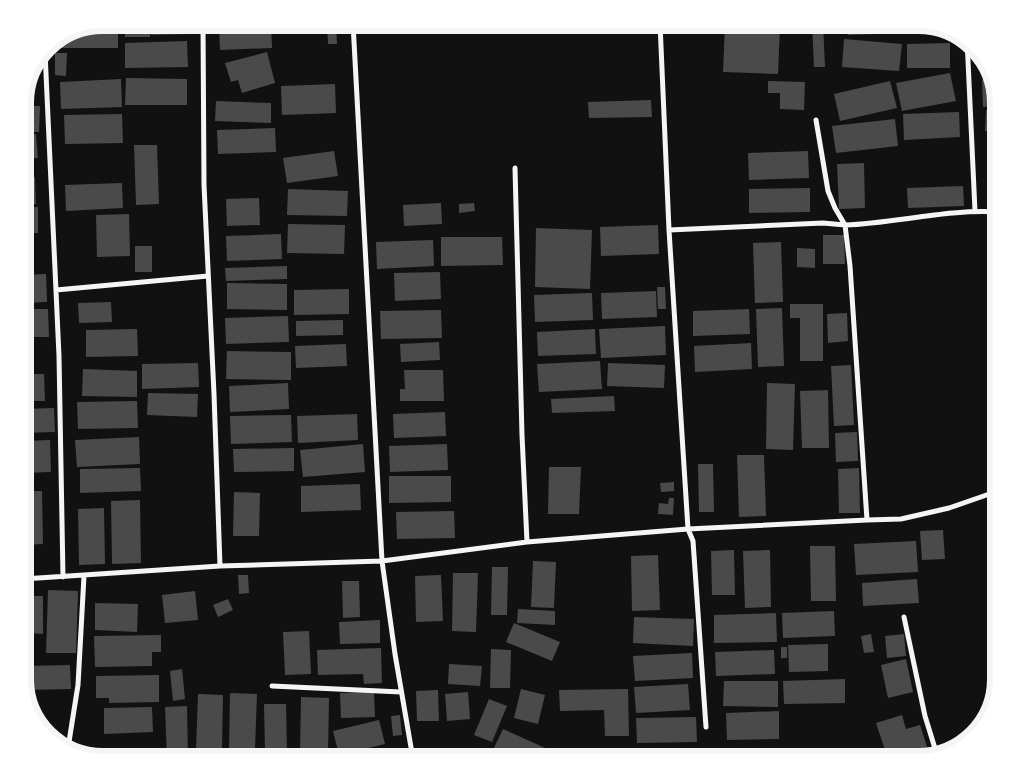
<svg xmlns="http://www.w3.org/2000/svg" width="1021" height="782" font-family="'Alegreya Sans',sans-serif">
<style>
.building{fill:#4a4a4a}
.lines{fill:none;stroke-linecap:round;stroke-linejoin:round}
.minor{stroke:#f5f5f5;stroke-width:5}
.rim{fill:none;stroke:#f5f5f5;stroke-width:6}
</style>
<rect width="100%" height="100%" fill="#111"/>
<path class="building" d="M103,22l15,1v25h-61v-8z
M151,23h40v11l-40,1z
M327,23h9l1,21h-9z
M812,23h11l2,44h-11z
M848,23h55v10l-55,2z
M909,23h9l31,11 -41,-2z
M125,24h25v13h-25z
M271,24l1,24 -52,2 -1,-24z
M725,24l55,2 -2,48 -55,-2z
M844,39l58,5 -3,27 -57,-4z
M187,41l1,26 -63,1v-25z
M950,43v25h-43v-24z
M267,52l8,31 -33,10 -4,-13 -7,2 -6,-19z
M55,53h12l-1,23 -11,-1z
M983,59l7,9 1,1h-8z
M950,73l6,28 -54,10 -6,-28z
M126,78l61,1v26h-62z
M121,79l1,28 -61,2 -1,-27z
M982,80h11l5,26 -15,1z
M768,81l37,1 -1,28 -24,-1v-16h-12z
M890,81l7,27 -57,13 -6,-27z
M335,84l1,29 -54,2 -1,-29z
M651,100l1,17 -63,1 -1,-16z
M216,101l55,2v20l-56,-2z
M23,106h17l-1,26h-16z
M986,110h12v21h-13z
M959,112l1,25 -56,3 -1,-26z
M122,114l1,29 -58,1 -1,-29z
M895,119l3,27 -62,7 -4,-27z
M275,128l1,24 -58,2 -1,-24z
M36,134l2,24 -15,1v-24z
M989,137h9v62h-7z
M134,145h23l2,59 -23,1z
M334,151l4,25 -51,7 -4,-25z
M808,151l1,27 -60,2 -1,-27z
M864,163l1,45 -26,1 -2,-45z
M35,177l1,27h-13v-26z
M122,183l1,25 -57,3 -1,-26z
M963,186l1,20 -56,2 -1,-20z
M810,188v24l-61,1v-24z
M288,189l60,2 -1,25 -60,-1z
M259,198l1,27 -33,1 -1,-27z
M441,203l1,21 -38,2 -1,-21z
M474,203l1,8 -16,2v-9z
M38,207v26h-15v-25z
M129,214l1,42 -33,1 -1,-42z
M288,224l57,1 -1,29 -57,-1z
M658,225l1,29 -58,2 -1,-29z
M536,228l56,2 -2,59 -55,-2z
M281,234l1,25 -55,2 -1,-25z
M823,235h21l1,29h-22z
M441,237h61l1,28 -62,1z
M433,240l1,26 -57,3 -1,-27z
M23,241h11v13h-11z
M781,242l2,60 -28,1 -2,-60z
M135,246h17v26h-17z
M797,248l18,1v19l-18,-1z
M287,266v13l-61,2 -1,-13z
M440,272l1,27 -46,2 -1,-28z
M46,274l1,28 -24,1v-28z
M227,283l60,1v26l-60,-1z
M657,287h8l1,22h-8z
M349,289v25l-55,1v-25z
M656,291l1,26 -55,2 -1,-26z
M592,293l1,27 -58,2 -1,-27z
M111,302l1,20 -33,1 -1,-20z
M790,304h33v57h-23v-43h-10z
M782,308l2,58 -26,1 -2,-58z
M23,309h25l1,28h-26z
M749,309l1,25 -57,2v-25z
M441,310l1,28 -61,1 -1,-28z
M847,313l1,28 -20,2 -1,-29z
M288,316l1,26 -63,2 -1,-26z
M343,320v15l-47,1v-15z
M665,326l1,29 -65,3 -2,-29z
M137,329l1,27 -52,1v-27z
M595,329l1,25 -58,2 -1,-24z
M439,342l1,18 -39,2 -1,-18z
M751,343l1,26 -57,3 -1,-26z
M346,344l1,22 -51,2 -1,-22z
M227,351l64,1v28l-65,-1z
M600,361l2,28 -63,3 -2,-28z
M198,363l1,24 -57,2v-25z
M608,363l57,2 -1,23 -57,-2z
M851,365l3,60 -20,1 -3,-60z
M83,369l54,2v26l-55,-1z
M404,370h39l1,31h-44v-12h5z
M23,374h21l1,27h-22z
M288,383l1,26 -59,3 -1,-26z
M767,383l28,1 -2,66 -27,-1z
M828,390l1,58h-27l-2,-57z
M148,393l50,1 -1,23 -50,-2z
M614,396l1,15 -63,2 -1,-14z
M137,401l1,27 -60,1 -1,-27z
M54,408l1,24 -32,1v-24z
M445,412l1,24 -52,2 -1,-24z
M357,414l1,26 -60,3 -1,-27z
M291,415l1,27 -61,2 -1,-28z
M857,432l1,29 -22,1 -1,-29z
M139,437l1,27 -63,3 -2,-27z
M50,440l1,32 -28,1v-32z
M363,444l2,28 -62,5 -3,-27z
M447,444l1,26 -58,2 -1,-26z
M294,448v23l-60,1 -1,-23z
M737,455h27l2,61 -27,1z
M698,464h15l1,48h-15z
M549,467h32l-2,47h-31z
M140,468l1,23 -61,2v-24z
M859,468l1,45h-21l-1,-44z
M389,476h62v26l-62,1z
M674,482v9l-13,1 -1,-9z
M360,484l1,26 -60,2v-26z
M23,491h19l1,53 -20,1z
M234,492l26,1 -1,43h-26z
M669,498h5l-1,17 -15,-1 1,-11 9,1z
M140,500l1,63 -29,1 -1,-63z
M104,508l1,56 -26,1 -1,-56z
M454,511l1,27 -58,1 -1,-27z
M943,530l2,29 -23,1 -2,-29z
M916,541l2,31 -62,3 -2,-31z
M810,546h25l1,55h-25z
M734,550l1,45h-23l-1,-44z
M770,550l1,57 -26,1 -2,-57z
M658,555l2,55 -28,1 -1,-55z
M533,561l23,1 -2,46 -23,-1z
M492,567h16l-1,48h-16z
M453,573h25l-2,59 -24,-1z
M238,575h10l1,18 -10,1z
M441,575l2,46 -27,1 -1,-46z
M917,579l2,24 -56,3 -1,-23z
M342,581h17l1,36 -17,1z
M48,590l30,1 -2,62h-30z
M195,591l3,29 -33,3 -3,-28z
M23,596h20v38l-12,-1v10h-8z
M228,599l5,11 -15,7 -5,-12z
M95,603l43,1 -1,28 -42,-2z
M518,609l37,2v14l-38,-2z
M834,611l1,25 -52,2 -1,-25z
M776,613l1,29 -63,1v-28z
M634,617l60,2 -1,27 -60,-3z
M380,620v23l-40,1 -1,-22z
M514,623l46,19 -8,19 -46,-19z
M309,631l2,43 -26,1 -2,-43z
M871,634l3,18 -10,1 -3,-17z
M904,634l2,22 -19,2 -2,-22z
M161,635v17h-9v14l-57,1 -1,-31z
M828,644v27l-39,1 -1,-27z
M781,647h6v11h-6z
M381,648l1,35 -18,1 -1,-10 -45,1 -1,-25z
M491,649l20,1 -1,38h-20z
M774,650l1,24 -59,2 -1,-24z
M692,653l1,25 -58,3 -2,-25z
M906,659l7,33 -25,6 -7,-33z
M449,664l33,2 -2,20 -32,-2z
M70,665l1,24 -47,1 -1,-6v-18z
M182,669l3,30 -12,2 -3,-30z
M159,675v27l-50,1v-5h-13v-22z
M845,679v24l-61,1 -1,-23z
M724,681h54v26l-55,-1z
M688,684l2,26 -54,3 -2,-26z
M521,689l24,6 -7,29 -24,-6z
M628,689l1,47h-24l-1,-26 -44,1 -1,-21z
M438,690l1,31h-22l-1,-30z
M374,692l1,25 -34,1 -1,-25z
M468,692l2,27 -23,2 -2,-27z
M230,693l27,1 -2,55h-26z
M198,694l25,1 -1,55 -26,-1z
M301,697l28,1 -1,57 -28,-1z
M489,699l18,7 -15,36 -18,-7z
M264,704h22l1,48h-22z
M187,706l1,53h-21l-2,-52z
M152,707l1,25 -49,2v-26z
M779,711v28l-52,1 -1,-27z
M400,715l2,20 -9,1 -2,-20z
M902,715l4,14 14,-4 10,31 -12,3h-30l-12,-36z
M696,717l1,25 -60,1 -1,-25z
M379,720l6,24 -46,11 -6,-24z
M503,729l51,23 -3,7h-49l-11,-5z
M969,738l-16,13v-12z
M403,749l2,10h-49z
M198,752l60,2v5h-60z"/>
<g class="lines">
<path class="minor" d="M203,23l1,162 10,209 6,172
M353,23l29,538 13,93 18,105
M660,23l9,207 19,299 5,12 13,186
M967,39l8,172
M45,52l14,304 4,221
M816,120l12,71 7,17 10,17
M515,168l7,267 5,107
M669,230l154,-7 22,2
M56,290l152,-14
M867,520l-17,-254 -5,-41c51,-2 102,-16 153,-13
M23,579l197,-13 162,-5 145,-19 161,-13 179,-9 34,-1 48,-11 49,-17
M904,617l21,99 12,39
M272,686l129,6
M68,748l10,-63 6,-109
M102,759h1"/>
</g>
<path d="M0 0H1021V782H0ZM103 31H918A72 72 0 0 1 990 103V679A72 72 0 0 1 918 751H103A72 72 0 0 1 31 679V103A72 72 0 0 1 103 31Z" fill="#fff" fill-rule="evenodd"/>
<path class="rim" d="M103 31H918A72 72 0 0 1 990 103V679A72 72 0 0 1 918 751H103A72 72 0 0 1 31 679V103A72 72 0 0 1 103 31Z"/>
</svg>
